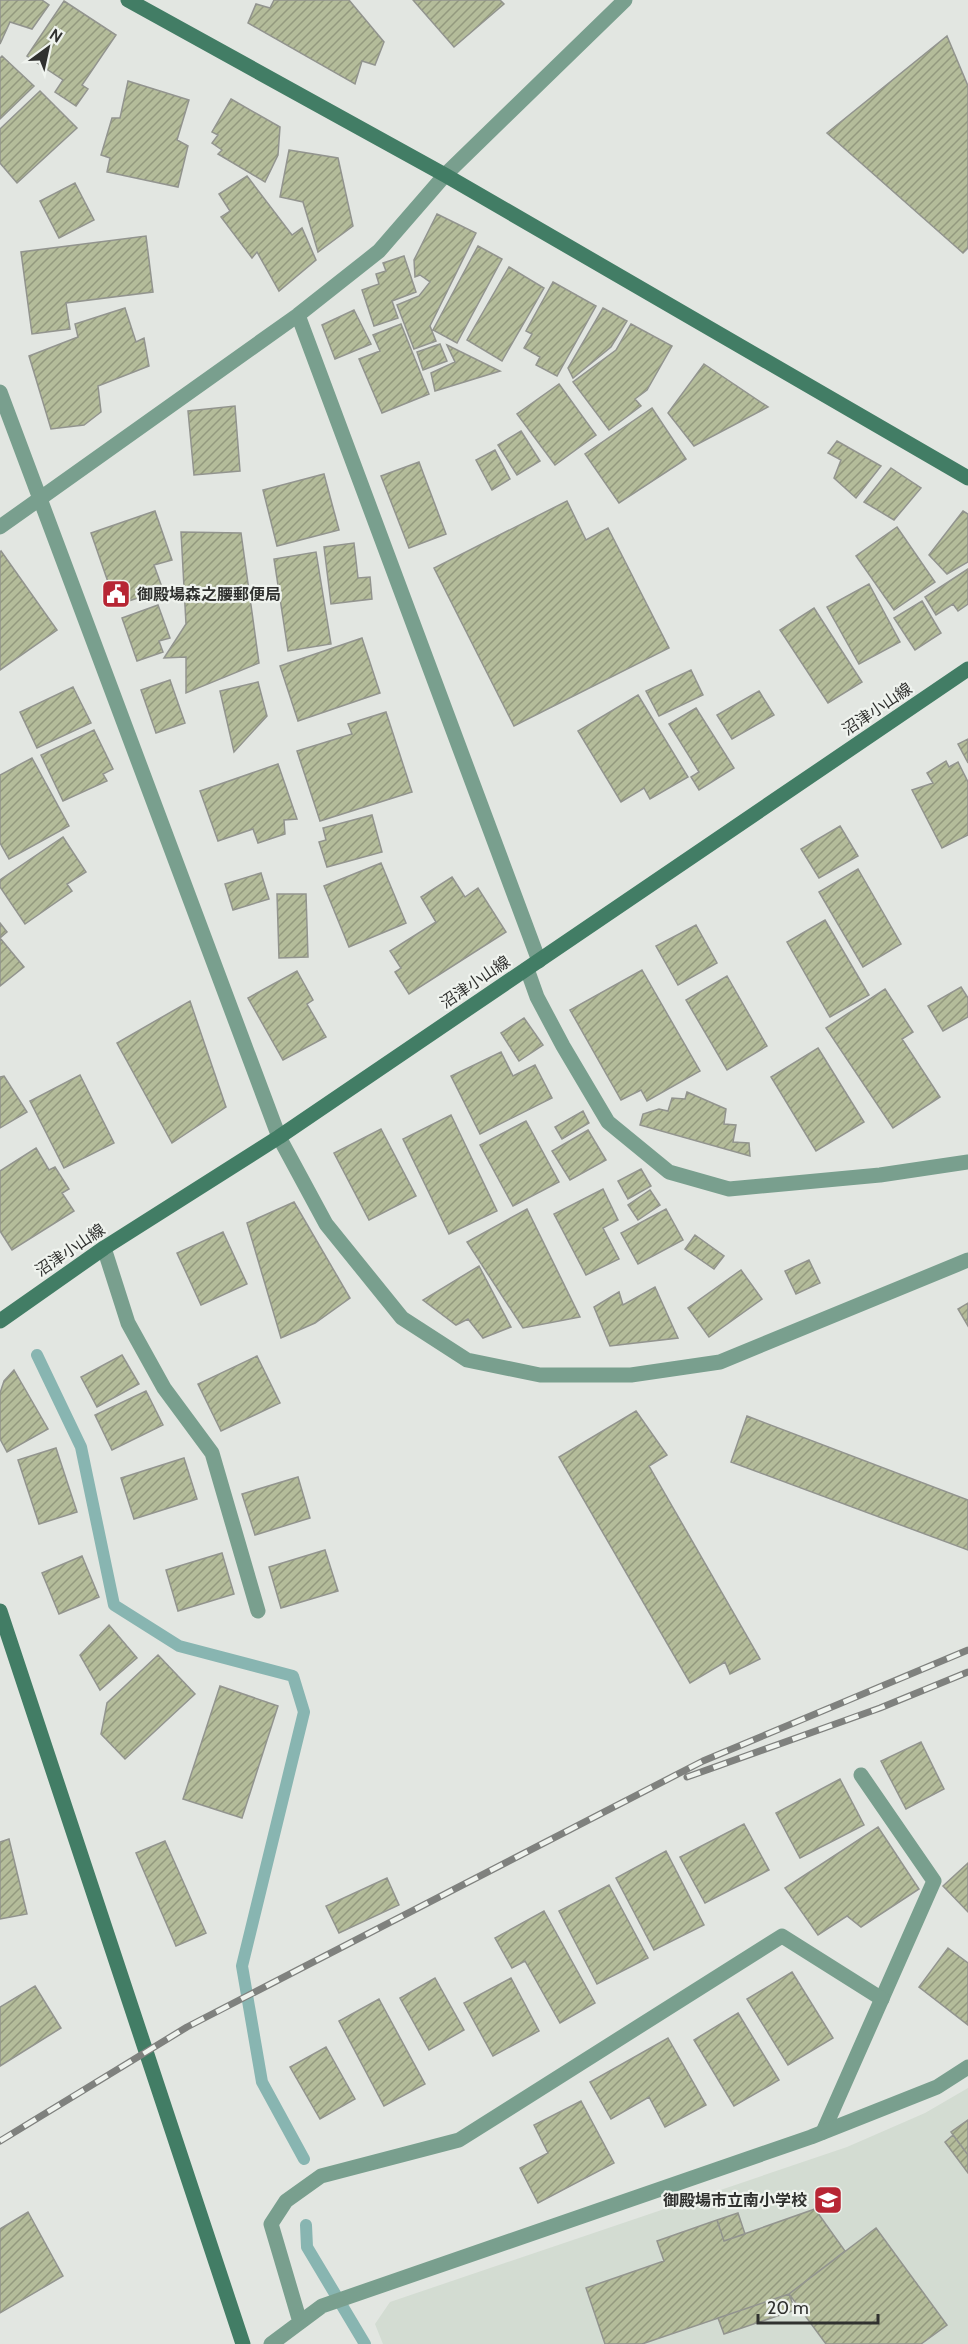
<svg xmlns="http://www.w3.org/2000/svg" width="968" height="2344" font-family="Cabin,'Noto Sans JP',sans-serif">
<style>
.built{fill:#d3dcd2}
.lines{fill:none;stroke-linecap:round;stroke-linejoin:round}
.stream{stroke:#88b5b1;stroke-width:12}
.building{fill:url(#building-hatch);stroke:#92948e;stroke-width:1.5}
.lane{stroke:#799f8e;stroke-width:15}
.street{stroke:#799f8e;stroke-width:15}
.secondary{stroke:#427d65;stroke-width:15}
.rail-casing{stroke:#7f817e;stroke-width:7}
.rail{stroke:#eff3ee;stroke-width:4.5;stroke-dasharray:14;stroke-linecap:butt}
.labels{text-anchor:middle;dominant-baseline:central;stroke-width:4.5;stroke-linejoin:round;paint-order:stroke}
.poi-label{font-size:16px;font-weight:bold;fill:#30312f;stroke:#eff3ee;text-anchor:start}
.street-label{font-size:16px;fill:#30312f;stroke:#eff3ee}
</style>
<defs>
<pattern id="building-hatch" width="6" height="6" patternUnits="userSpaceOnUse" patternTransform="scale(1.5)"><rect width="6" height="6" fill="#b4bc9a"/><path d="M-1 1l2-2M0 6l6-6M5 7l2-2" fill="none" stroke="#93997e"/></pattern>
</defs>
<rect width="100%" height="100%" fill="#e2e6e1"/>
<path class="built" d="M968,2088v256h-585l-8,-20 15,-22 457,-155 78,-34z"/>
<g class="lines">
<path class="stream" d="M37,1355l44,92 33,158 65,41 114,30 11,36 -62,254 20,116 42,77
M306,2225l1,22 58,97"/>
</g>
<path class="building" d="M0,0h42l7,5 -17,24 -22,-7 -10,22z
M274,0h75l35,42 -9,23 -13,-4 -7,23 -107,-61 8,-19 14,4z
M413,0h87l4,4 -50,43z
M64,1l52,34 -34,50 6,4 -12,17 -21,-14 8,-12 -36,-24z
M947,36l21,50v162l-5,5 -136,-120z
M2,56l32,30 -34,33v-61z
M128,81l61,19 -12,40 11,6 -10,41 -71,-15 3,-14 -9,-3 11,-37h8z
M40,91l37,37 -60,55 -17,-20v-34z
M231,99l49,28 -2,28 -13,27 -47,-28 4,-4 -10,-7 6,-8 -6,-3z
M289,150l49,8 15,68 -35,26 -15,-50 -23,-5z
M247,176l45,59 10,-7 14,32 -37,31 -22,-39 -5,6 -31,-41 9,-6 -11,-17z
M75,183l19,37 -35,18 -19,-37z
M437,214l39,19 -46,93 6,15 -22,8 -17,-44 22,-9 11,-14 -10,-7 -5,2 -1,-17z
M146,236l7,56 -87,11 4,26 -38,5 -11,-82z
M478,246l24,13 -45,84 -24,-13z
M404,256l12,36 -24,9 6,17 -24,8 -12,-36 17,-6 -3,-10 10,-3 -3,-8z
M509,267l35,21 -42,73 -35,-21z
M553,282l43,24 -39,70 -21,-11 4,-8 -16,-9 8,-14 -6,-3z
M125,308l11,34 8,-4 5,28 -51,20 3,26 -17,13 -33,4 -22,-73 49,-19 -3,-13z
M603,308l24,13 -16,26 -38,31 -5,-10z
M354,310l17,34 -36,15 -13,-34z
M401,324l28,70 -47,19 -23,-54 21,-8 -7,-16z
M631,324l41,22 -25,44 -12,9 6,7 -32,24 -36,-48 43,-32z
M440,344l7,17 -24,9 -6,-18z
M447,345l53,26 -65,20 -4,-18 24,-11z
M704,364l64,43 -74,39 -26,-33z
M559,384l37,51 -41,30 -38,-51z
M235,406l5,65 -46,4 -6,-64z
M652,408l34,51 -67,44 -34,-49z
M521,431l19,30 -23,14 -19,-30z
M837,441l44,25 -25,32 -22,-20 7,-18 -13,-7z
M495,450l15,29 -18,11 -16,-30z
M419,462l27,72 -37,14 -28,-72z
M891,468l30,20 -27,32 -30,-18z
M324,474l15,56 -62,16 -14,-56z
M567,501l19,39 22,-12 61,120 -155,78 -80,-158z
M155,511l17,49 -18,5 9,25 -47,15 -25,-72z
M963,511l5,3v48l-21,12 -18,-19z
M897,527l38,55 -41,28 -38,-54z
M181,532l60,1 18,130 -73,30v-36l-22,1 22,-34z
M354,543l4,35 12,-1 2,22 -41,5 -7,-57z
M1,551l56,79 -57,40v-118z
M316,552l15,92 -43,7 -14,-92z
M968,569v35l-10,7 -5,-7 -17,11 -11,-18z
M869,584l31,58 -41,22 -32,-57z
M922,601l19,32 -26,17 -21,-32z
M158,605l12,33 -11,3 4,11 -26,9 -15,-43z
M814,608l48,74 -34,21 -48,-73z
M362,638l18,55 -82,28 -18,-55z
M691,670l12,25 -44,21 -13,-25z
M170,680l15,43 -29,10 -15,-43z
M258,682l9,34 -33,36 -14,-61z
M73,687l18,36 -54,25 -17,-36z
M759,691l15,24 -42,24 -15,-24z
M638,695l50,82 -38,22 -6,-11 -23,14 -43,-71z
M696,708l38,60 -35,22 -8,-13 8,-5 -30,-48z
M386,712l26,80 -92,29 -23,-70 55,-17 -4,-10z
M94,730l19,39 -10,5 4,7 -44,20 -22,-46z
M968,739v24l-10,-19z
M32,758l37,68 -60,33 -9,-16v-68z
M946,761l3,6 9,-5 10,20v53l-26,13 -30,-58 21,-7 -6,-10z
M278,764l19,55 -13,1 1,14 -27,9 -5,-14 -35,12 -18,-50z
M372,815l10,37 -55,15 -8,-25 7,-2 -3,-12z
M840,826l18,30 -39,22 -18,-29z
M63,837l23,35 -19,12 5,7 -47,33 -25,-37v-7z
M381,863l25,60 -57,24 -25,-61z
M858,869l43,75 -38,23 -44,-75z
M261,873l8,26 -36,11 -8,-26z
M452,877l13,20 13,-9 28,44 -97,62 -14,-22 6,-4 -11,-17 46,-29 -15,-25z
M277,894h29l2,63 -29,1z
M825,920l44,75 -39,22 -43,-75z
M0,923l7,9 -7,6z
M696,925l21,38 -39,22 -22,-39z
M0,938l24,29 -24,19z
M642,970l58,101 -53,30 -6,-11 -20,10 -51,-90z
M297,971l16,29 -6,4 19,33 -43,23 -35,-62z
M727,976l40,70 -40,24 -41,-70z
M961,987l7,11v19l-25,14 -15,-25z
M885,989l28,43 -11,7 38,58 -47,31 -67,-100z
M190,1001l36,106 -54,36 -55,-100z
M524,1018l19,27 -24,16 -18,-28z
M818,1048l46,74 -48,29 -45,-74z
M501,1052l12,24 22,-11 17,33 -72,36 -29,-58z
M80,1075l34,68 -50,25 -34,-67z
M4,1076l23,36 -27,16v-51z
M687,1092l39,17 -2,15 12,1 -3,17 16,1 1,13 -110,-31 3,-11 16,-5 9,2 4,-13 13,1z
M583,1111l6,12 -27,16 -7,-12z
M451,1115l46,96 -48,23 -46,-95z
M526,1121l33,61 -46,24 -33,-61z
M381,1129l35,67 -47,24 -35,-67z
M588,1130l18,30 -36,20 -18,-29z
M36,1148l13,22 6,-3 14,22 -7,4 12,18 -62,39 -12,-19v-60z
M641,1169l10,17 -23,13 -10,-18z
M603,1189l15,31 -15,8 16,31 -33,16 -32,-61z
M650,1190l10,15 -22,15 -10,-15z
M294,1202l56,96 -35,25 -34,15 -34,-115z
M527,1209l53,108 -57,11 -56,-86z
M666,1209l17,31 -45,24 -17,-31z
M223,1232l24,52 -46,21 -24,-52z
M695,1235l29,21 -10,13 -29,-20z
M809,1260l11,23 -24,11 -11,-23z
M479,1266l32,61 -28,11 -15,-19 -12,6 -33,-25z
M741,1270l21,29 -53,38 -21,-29z
M655,1287l23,51 -68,8 -16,-39 25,-15 4,13z
M968,1303v23l-10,-17z
M122,1355l17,29 -42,23 -16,-30z
M257,1356l23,47 -59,28 -23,-47z
M14,1370l34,59 -41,23 -7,-13v-46l4,-12z
M146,1391l17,34 -51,25 -17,-35z
M636,1411l31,44 -18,11 111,193 -30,15 -5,-12 -35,21 -131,-226z
M747,1416l221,84v50l-237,-88z
M56,1448l21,64 -38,12 -21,-64z
M184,1458l13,41 -63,20 -13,-41z
M298,1477l12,41 -55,17 -13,-41z
M325,1550l13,41 -57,17 -12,-41z
M222,1553l12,41 -56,17 -12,-41z
M82,1556l17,41 -40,17 -17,-41z
M109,1625l28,33 -37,32 -20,-35z
M158,1655l37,39 -70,65 -24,-25 6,-31z
M220,1686l58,20 -36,112 -59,-19z
M921,1742l23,47 -38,20 -25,-48z
M840,1779l24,46 -64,33 -24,-45z
M744,1824l25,46 -64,33 -25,-46z
M878,1827l41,62 -58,38 -14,-11 -29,19 -33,-47z
M9,1839l18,75 -27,5v-77z
M165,1841l41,92 -30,13 -40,-93z
M666,1851l38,74 -50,25 -38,-72z
M968,1863v49l-25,-26z
M387,1878l12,27 -60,28 -13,-27z
M609,1885l39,73 -51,26 -38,-73z
M544,1911l51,92 -35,20 -35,-62 -13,7 -17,-30z
M948,1948l20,15v62l-49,-38z
M792,1972l41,66 -45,27 -41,-66z
M435,1978l29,52 -35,20 -29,-52z
M511,1978l28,53 -46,25 -29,-53z
M35,1986l26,42 -61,38v-59z
M379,1999l46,85 -41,22 -45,-85z
M738,2013l41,67 -45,26 -40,-66z
M668,2038l38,67 -41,22 -16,-30 -38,22 -21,-37z
M326,2047l29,52 -35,20 -30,-52z
M581,2101l33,62 -76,40 -18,-35 28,-15 -14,-28z
M968,2120v35l-17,-23z
M953,2135l15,20v18l-23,-31z
M815,2209l30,42 -56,43 -147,50h-37l-19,-56 78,-27 -7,-20 60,-21 7,21z
M28,2212l35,64 -63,37v-84z
M738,2213l7,21 -21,7 -7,-21z
M876,2228l71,97 -26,19h-95l-37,-50z
M789,2294l6,16 -71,24 -6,-16z"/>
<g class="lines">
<path class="lane" d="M823,2132l111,-251 -73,-106"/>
<path class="street" d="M298,315l241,646
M0,392l279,745 47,87 76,94 65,42 73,15h91l89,-13 248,-102
M0,527l298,-212 81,-64 66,-76 180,-175
M527,969l10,28 26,49 45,76 61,50 60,17 151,-14 88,-13
M104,1248l24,75 36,65 48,65 46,158
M300,2322l-29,-98 15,-23 35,-25 138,-36 323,-204 100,63
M271,2344l51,-38 489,-169 126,-50 31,-20"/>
<path class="secondary" d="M128,0l317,175 523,303
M0,1321l104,-73 175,-111 689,-468
M0,1611l243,733"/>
<g class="rail-casing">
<path id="rail" d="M687,1777l193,-69 88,-36
M0,2141l187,-114 516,-266 265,-111"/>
</g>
<use href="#rail" class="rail"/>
</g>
<defs>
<g id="civic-square" transform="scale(1.5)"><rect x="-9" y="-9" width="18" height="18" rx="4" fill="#b72634" stroke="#eff3ee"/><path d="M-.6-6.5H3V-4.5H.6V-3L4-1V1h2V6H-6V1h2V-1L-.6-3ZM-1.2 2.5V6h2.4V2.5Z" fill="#fff"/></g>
<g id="school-square" transform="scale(1.5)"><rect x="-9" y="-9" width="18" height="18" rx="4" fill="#b72634" stroke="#eff3ee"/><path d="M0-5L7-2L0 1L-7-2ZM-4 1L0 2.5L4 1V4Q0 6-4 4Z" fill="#fff"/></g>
</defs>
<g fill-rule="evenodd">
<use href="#civic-square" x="116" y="594"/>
<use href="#school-square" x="828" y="2200"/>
</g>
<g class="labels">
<g class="poi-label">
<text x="137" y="594">御殿場森之腰郵便局</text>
<text x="807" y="2200" text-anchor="end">御殿場市立南小学校</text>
</g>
<g class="street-label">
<text transform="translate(877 709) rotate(-34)">沼津小山線</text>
<text transform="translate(475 982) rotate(-34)">沼津小山線</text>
<text transform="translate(70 1250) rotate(-34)">沼津小山線</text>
</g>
</g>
<g transform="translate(48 48) rotate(33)" stroke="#eff3ee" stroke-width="4.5" paint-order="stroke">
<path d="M0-4.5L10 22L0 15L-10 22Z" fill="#30312f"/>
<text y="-9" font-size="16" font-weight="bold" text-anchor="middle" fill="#30312f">N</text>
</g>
<path d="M758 2314v9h120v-9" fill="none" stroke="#30312f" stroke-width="3"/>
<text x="767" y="2314" font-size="18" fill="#30312f" stroke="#eff3ee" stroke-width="4.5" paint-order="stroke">20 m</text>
</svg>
